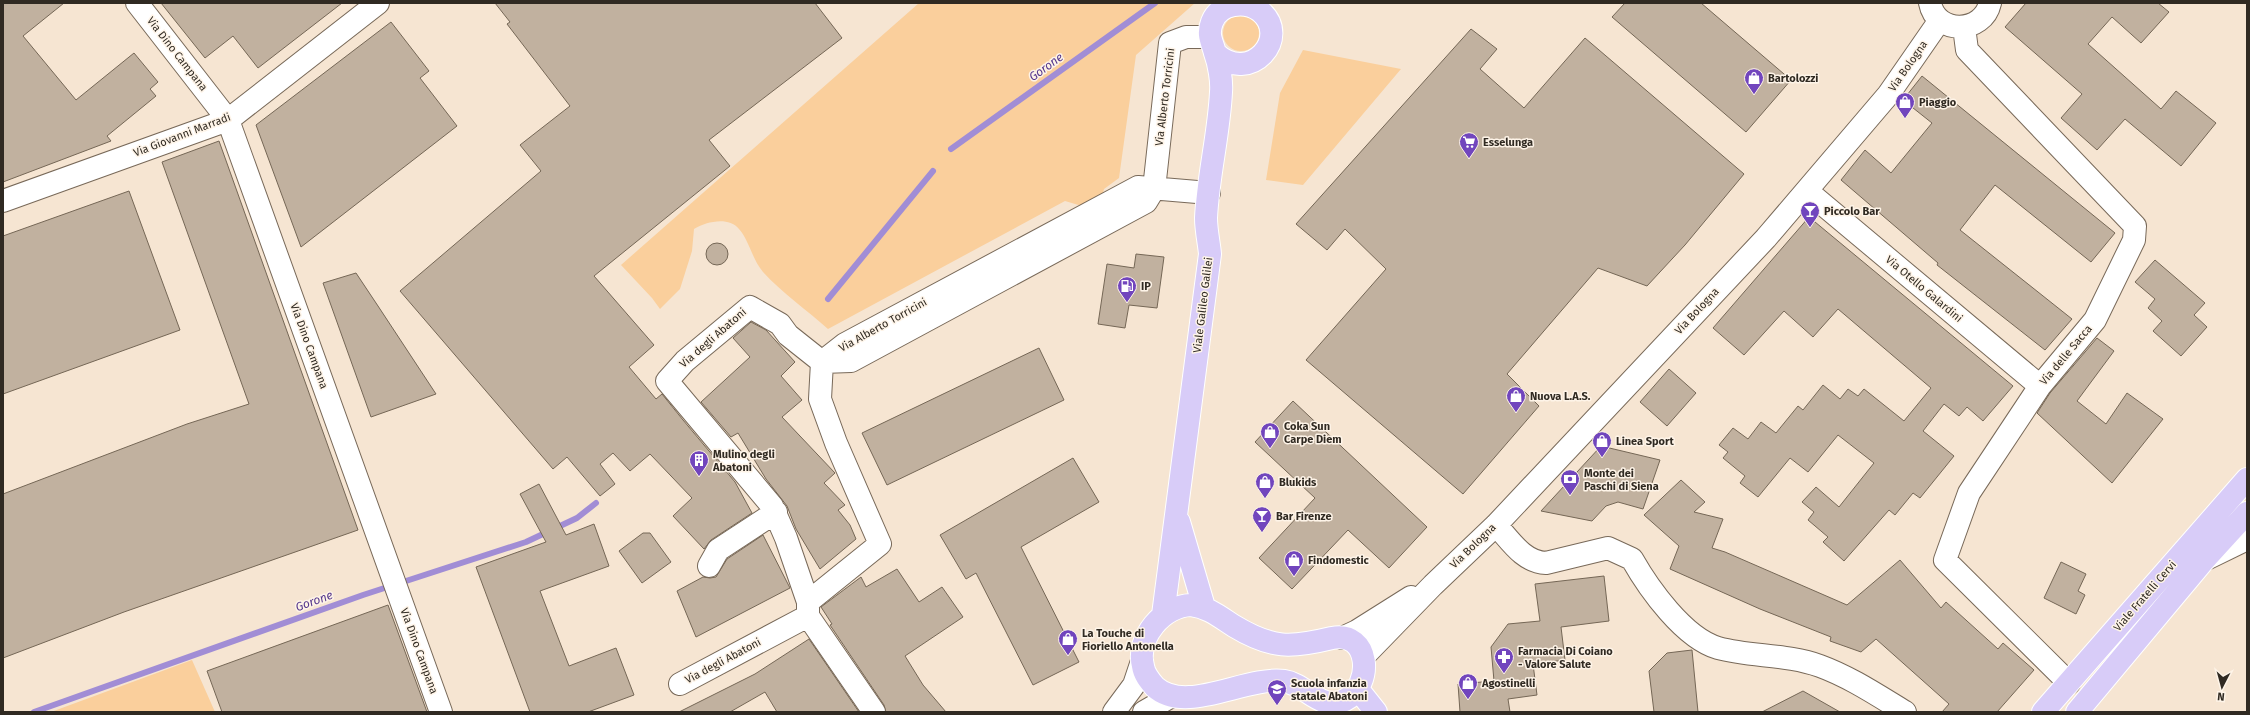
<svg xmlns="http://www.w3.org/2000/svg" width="2250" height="715" font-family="'Fira Sans',sans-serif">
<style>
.green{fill:#facf9c}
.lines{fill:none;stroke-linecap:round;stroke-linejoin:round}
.stream{stroke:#a18dd5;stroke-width:6}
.building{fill:#c1b19f;stroke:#756756}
.minor-casing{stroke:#786959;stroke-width:24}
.major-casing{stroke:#fff;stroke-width:24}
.minor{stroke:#fff;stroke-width:22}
.major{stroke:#d8ccf8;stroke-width:22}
.labels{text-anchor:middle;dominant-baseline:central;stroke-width:3;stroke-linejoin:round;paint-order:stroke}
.street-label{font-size:11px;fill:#302a22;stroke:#fef4e8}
.poi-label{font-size:11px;font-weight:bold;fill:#302a22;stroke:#fef4e8;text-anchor:start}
.water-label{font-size:12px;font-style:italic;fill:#56388d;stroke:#fef4e8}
</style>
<rect width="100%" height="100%" fill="#f6e5d2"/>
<path class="green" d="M919,3h276l-59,52 -17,123 -15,11 -4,16 -8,4 -27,-8 -237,128c-21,-19 -46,-36 -65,-57 -11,-13 -14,-32 -24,-43 -11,-13 -33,-7 -45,0l-2,22 -12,38 -20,20 -8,-11 -31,-33z
M1223 33a18 18 0 1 1 36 0a18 18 0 1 1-36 0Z
M1303,50l98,19 -98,116 -37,-5 14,-87z
M192,660l23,52h-164z"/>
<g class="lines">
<path class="stream" d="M951,149l204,-146
M828,299l105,-128
M34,712l329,-117 163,-53 51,-24 19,-15"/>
</g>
<path class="building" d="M3,3h61l-41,33 53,64 58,-47 24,29 -8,7 6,7 -49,40 4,5 -108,41z
M161,3h181l-84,65 -25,-32 -28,22z
M495,3h320l27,35 -133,102 21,26 -136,110 60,69 -25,22 27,32 6,-5 21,26 52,62 17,31 -41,27 -7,9 -31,-33 19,-18 -42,-44 -20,17 -17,-18 -13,11 15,20 -15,12 -33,-39 -14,12 -153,-178 141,-120 -21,-26 50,-39 -63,-82 3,-2z
M1625,3h76l90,77 -45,52 -134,-115z
M2026,3h132l11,9 -28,31 -29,-26 -24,27 73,65 15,-18 40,32 -35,43 -56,-47 -28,31 -36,-32 21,-24 -77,-67z
M391,22l38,49 -9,7 37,48 -156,121 -45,-122z
M1471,29l26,20 -17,20 44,39 61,-70 159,136 -59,71 -38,41 -49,-18 -91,106 32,32 -76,88 -157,-134 80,-91 -41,-40 -18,21 -31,-26z
M1922,76l193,157 -24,29 -96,-77 -35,45 112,89 -27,31 -108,-85 1,-2 -97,-83 24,-30 26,23 41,-50 -29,-23z
M219,141l139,389 -234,82 -121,46v-164l184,-70 62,-20 -87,-242z
M129,191l51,139 -177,64v-158z
M1809,217l204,169 -30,35 -16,-14 -8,9 -15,-12 -21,27 31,25 -34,42 -7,-5 -18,22 -6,-5 -45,51 -21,-19 5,-5 -20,-17 6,-8 -12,-10 14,-15 23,20 35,-44 -36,-28 -30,37 -18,-14 -32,39 -18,-14 5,-7 -22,-18 5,-6 -9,-7 14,-17 15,11 13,-17 15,11 22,-27 5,4 20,-25 17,14 8,-10 10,7 6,-7 40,32 27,-33 -93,-79 -25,28 -29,-26 -40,44 -31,-27z
M706 254a11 11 0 1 1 22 0a11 11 0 1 1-22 0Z
M1136,254l28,3 -7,51 -28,-3 -4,23 -27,-4 9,-60 27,4z
M2155,260l50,43 -11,12 13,12 -26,29 -28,-25 9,-10 -14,-13 7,-9 -20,-17z
M356,273l22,33 58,88 -65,23 -48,-134z
M751,322l15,8 29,32 -14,14 21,24 -20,17 53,56 -11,10 21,22 -7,5 12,15 6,14 -36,30 -24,-40 -9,-23 -21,-27 -28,-46 -7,4 -30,-35 49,-45 -17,-19z
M2097,338l17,13 -37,50 29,23 21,-31 36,26 -51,64 -75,-70 13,-20z
M1039,348l25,52 -177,85 -25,-52z
M1669,369l27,24 -29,33 -27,-24z
M1293,401l134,126 -38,41 -41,-38 -56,59 -33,-31 56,-60 -60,-56z
M1601,446l59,14 -17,49 -25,-7 -12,4 -14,15 -51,-10z
M1073,458l26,44 -78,45 58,115 -46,23 -57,-112 -10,6 -26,-44z
M1681,480l24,22 -11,10 29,7 -11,29 13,4 122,53 53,-45 41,48 5,-6 52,47 5,-6 31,27 -37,42h-55l7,-8 -73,-65 -15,13 -31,-11 1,-4 -71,-28 -90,-40 9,-23 -35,-31z
M539,484l27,51 28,-11 15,42 -69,25 29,75 47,-18 18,47 -46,17h-58l-54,-145 70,-25 -26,-48z
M643,533h7l21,29 -29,21 -23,-32z
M763,535l27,53 -94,49 -19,-46 26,-14 7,1 6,-1 11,-18z
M2061,562l25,12 -8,17 7,4 -9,19 -32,-16z
M897,569l22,33 23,-15 21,30 -58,39 18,29 23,27h-60l-2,-7 -54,-80 2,-1 -11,-17 40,-30 5,10z
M1604,576l5,45 -48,6 4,33 -32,4 4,31 -29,4 2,13h-50l-2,-28 36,-3 -3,-34 17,-23 32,-3 -5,-37z
M388,605l39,107h-205l-15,-41z
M809,639l50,73h-82l-12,-20 -35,20h-51l76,-38z
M1692,650l6,62h-44l-5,-41 18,-18z
M1803,691l37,21h-78z"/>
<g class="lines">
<g class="minor-casing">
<path id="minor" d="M137,3l91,117 213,592
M1930,3c6,32 53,31 60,0
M1964,27l3,23 168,176 -1,14 -39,80 -55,66 -71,107 -24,67 124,123
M1807,191l233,195
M3,201l225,-81 150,-117
M822,362l29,-1 295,-159 8,-13 16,-146 16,-6h23
M822,362l23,-18 293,-157 71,6
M822,362l-2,37 16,44 44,101 -72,58v14l66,96
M1496,525c14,15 27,37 50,38l62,-15 24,11c17,30 52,79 86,89 33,9 69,6 102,18 30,11 57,29 85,46
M2204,560l43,-21
M709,566l9,-16 58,-38
M808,602l-22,-64 -14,-32 -105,-125 18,-20 65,-54 30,17 8,11 34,27
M1342,638l15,-7 54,-34
M1364,656l69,-71 63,-60 270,-287 122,-143 52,-75
M680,684l128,-68
M1114,712l20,-27 8,-24
M1144,712l26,-15"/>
</g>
<g class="major-casing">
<path id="major" d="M1179,522l25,85
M1191,605c17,2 29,12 43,21 38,23 57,22 98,12 38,-8 42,47 13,62 -24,12 -39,-16 -61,-19 -39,-5 -98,34 -129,6 -6,-7 -11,-13 -12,-21 -7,-29 20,-60 48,-61z
M1163,615l47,-361c-1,-11 -4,-24 -4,-36 2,-42 13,-84 15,-126 1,-11 -2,-28 -6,-39 -3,-12 -8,-18 -3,-31 7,-19 33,-22 48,-11 32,26 -10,75 -45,42
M1357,688l19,24
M2043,712l204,-233
M2077,712l127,-152 43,-47"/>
</g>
<use href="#minor" class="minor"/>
<use href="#major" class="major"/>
</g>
<defs>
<g id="shop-pin" transform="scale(1)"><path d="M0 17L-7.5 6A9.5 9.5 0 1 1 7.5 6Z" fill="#7145bd" stroke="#fef4e8"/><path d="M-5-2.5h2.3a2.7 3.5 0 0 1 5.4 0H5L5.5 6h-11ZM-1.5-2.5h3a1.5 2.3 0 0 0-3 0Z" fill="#fff"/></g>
<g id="supermarket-pin" transform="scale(1)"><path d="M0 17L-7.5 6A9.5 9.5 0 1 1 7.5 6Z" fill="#7145bd" stroke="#fef4e8"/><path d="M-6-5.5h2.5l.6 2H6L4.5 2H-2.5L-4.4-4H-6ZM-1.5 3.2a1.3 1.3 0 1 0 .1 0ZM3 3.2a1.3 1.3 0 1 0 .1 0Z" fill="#fff"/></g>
<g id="bar-pin" transform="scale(1)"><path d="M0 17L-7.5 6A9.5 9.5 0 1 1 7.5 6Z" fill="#7145bd" stroke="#fef4e8"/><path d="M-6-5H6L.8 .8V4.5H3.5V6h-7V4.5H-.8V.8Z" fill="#fff"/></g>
<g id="fuel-pin" transform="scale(1)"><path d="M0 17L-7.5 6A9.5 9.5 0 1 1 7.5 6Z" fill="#7145bd" stroke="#fef4e8"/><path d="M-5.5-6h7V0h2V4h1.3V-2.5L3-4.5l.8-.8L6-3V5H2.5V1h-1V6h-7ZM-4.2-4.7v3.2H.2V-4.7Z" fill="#fff"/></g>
<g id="building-pin" transform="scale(1)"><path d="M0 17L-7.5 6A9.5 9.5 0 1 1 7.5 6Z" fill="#7145bd" stroke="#fef4e8"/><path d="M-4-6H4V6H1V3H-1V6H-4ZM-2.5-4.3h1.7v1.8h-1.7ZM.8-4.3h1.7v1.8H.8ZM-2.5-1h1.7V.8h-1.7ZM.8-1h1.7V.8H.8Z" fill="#fff"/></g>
<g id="bank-pin" transform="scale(1)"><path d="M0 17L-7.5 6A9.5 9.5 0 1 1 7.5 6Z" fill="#7145bd" stroke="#fef4e8"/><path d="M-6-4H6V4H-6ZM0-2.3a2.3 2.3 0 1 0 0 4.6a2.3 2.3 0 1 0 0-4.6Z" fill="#fff"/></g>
<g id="pharmacy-pin" transform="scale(1)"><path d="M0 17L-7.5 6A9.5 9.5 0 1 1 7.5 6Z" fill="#7145bd" stroke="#fef4e8"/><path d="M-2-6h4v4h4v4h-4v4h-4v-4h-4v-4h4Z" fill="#fff"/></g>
<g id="school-pin" transform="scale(1)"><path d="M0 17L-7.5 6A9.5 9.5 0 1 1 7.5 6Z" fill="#7145bd" stroke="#fef4e8"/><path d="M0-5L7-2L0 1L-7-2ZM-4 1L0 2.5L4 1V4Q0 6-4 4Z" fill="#fff"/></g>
</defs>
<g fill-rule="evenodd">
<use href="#shop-pin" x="1754" y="78"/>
<use href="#shop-pin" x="1905" y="102"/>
<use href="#supermarket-pin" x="1469" y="142"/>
<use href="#bar-pin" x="1810" y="211"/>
<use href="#fuel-pin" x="1127" y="286"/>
<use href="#shop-pin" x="1516" y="396"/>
<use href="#shop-pin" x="1270" y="432"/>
<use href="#shop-pin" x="1602" y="441"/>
<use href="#building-pin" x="699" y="460"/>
<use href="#bank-pin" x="1570" y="479"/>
<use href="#shop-pin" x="1265" y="482"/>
<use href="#bar-pin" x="1262" y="516"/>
<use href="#shop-pin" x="1294" y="560"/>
<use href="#shop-pin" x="1068" y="639"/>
<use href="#pharmacy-pin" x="1504" y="657"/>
<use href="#shop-pin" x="1468" y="683"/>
<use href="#school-pin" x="1277" y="689"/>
</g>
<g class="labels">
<g class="street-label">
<text transform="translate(177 54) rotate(52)">Via Dino Campana</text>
<text transform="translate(1908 66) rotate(-55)">Via Bologna</text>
<text transform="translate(1165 97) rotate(-83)">Via Alberto Torricini</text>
<text transform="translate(182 135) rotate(-21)">Via Giovanni Marradi</text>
<text transform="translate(1924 289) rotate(40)">Via Otello Galardini</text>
<text transform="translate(1203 305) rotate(-83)">Viale Galileo Galilei</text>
<text transform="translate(1697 311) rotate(-47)">Via Bologna</text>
<text transform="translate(883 325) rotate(-29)">Via Alberto Torricini</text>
<text transform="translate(713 338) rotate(-41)">Via degli Abatoni</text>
<text transform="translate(309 346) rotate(70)">Via Dino Campana</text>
<text transform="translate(2066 355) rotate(-50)">Via delle Sacca</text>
<text transform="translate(1473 546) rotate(-44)">Via Bologna</text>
<text transform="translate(2145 596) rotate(-49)">Viale Fratelli Cervi</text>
<text transform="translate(419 651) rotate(70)">Via Dino Campana</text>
<text transform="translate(723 661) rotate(-28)">Via degli Abatoni</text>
</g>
<g class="poi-label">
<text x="1768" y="78">Bartolozzi</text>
<text x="1919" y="102">Piaggio</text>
<text x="1483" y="142">Esselunga</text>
<text x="1824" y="211">Piccolo Bar</text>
<text x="1141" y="286">IP</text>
<text x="1530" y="396">Nuova L.A.S.</text>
<text x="1284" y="426">Coka Sun<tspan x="1284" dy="13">Carpe Diem</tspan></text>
<text x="1616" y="441">Linea Sport</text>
<text x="713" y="454">Mulino degli<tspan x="713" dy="13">Abatoni</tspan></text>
<text x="1584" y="473">Monte dei<tspan x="1584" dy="13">Paschi di Siena</tspan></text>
<text x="1279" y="482">Blukids</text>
<text x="1276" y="516">Bar Firenze</text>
<text x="1308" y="560">Findomestic</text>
<text x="1082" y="633">La Touche di<tspan x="1082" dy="13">Fioriello Antonella</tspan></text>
<text x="1518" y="651">Farmacia Di Coiano<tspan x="1518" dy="13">- Valore Salute</tspan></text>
<text x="1291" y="683">Scuola infanzia<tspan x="1291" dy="13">statale Abatoni</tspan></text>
<text x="1482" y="683">Agostinelli</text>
</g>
<g class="water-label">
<text transform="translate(1046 67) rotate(-36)">Gorone</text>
<text transform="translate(314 601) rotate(-20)">Gorone</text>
</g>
</g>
<rect width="2250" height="715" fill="none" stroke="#302a22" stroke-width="8"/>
<g transform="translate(2222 687) rotate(186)" stroke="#fef4e8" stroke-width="3" paint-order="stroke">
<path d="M0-3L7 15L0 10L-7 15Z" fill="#302a22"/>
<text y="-6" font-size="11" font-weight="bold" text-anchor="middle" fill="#302a22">N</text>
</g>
</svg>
